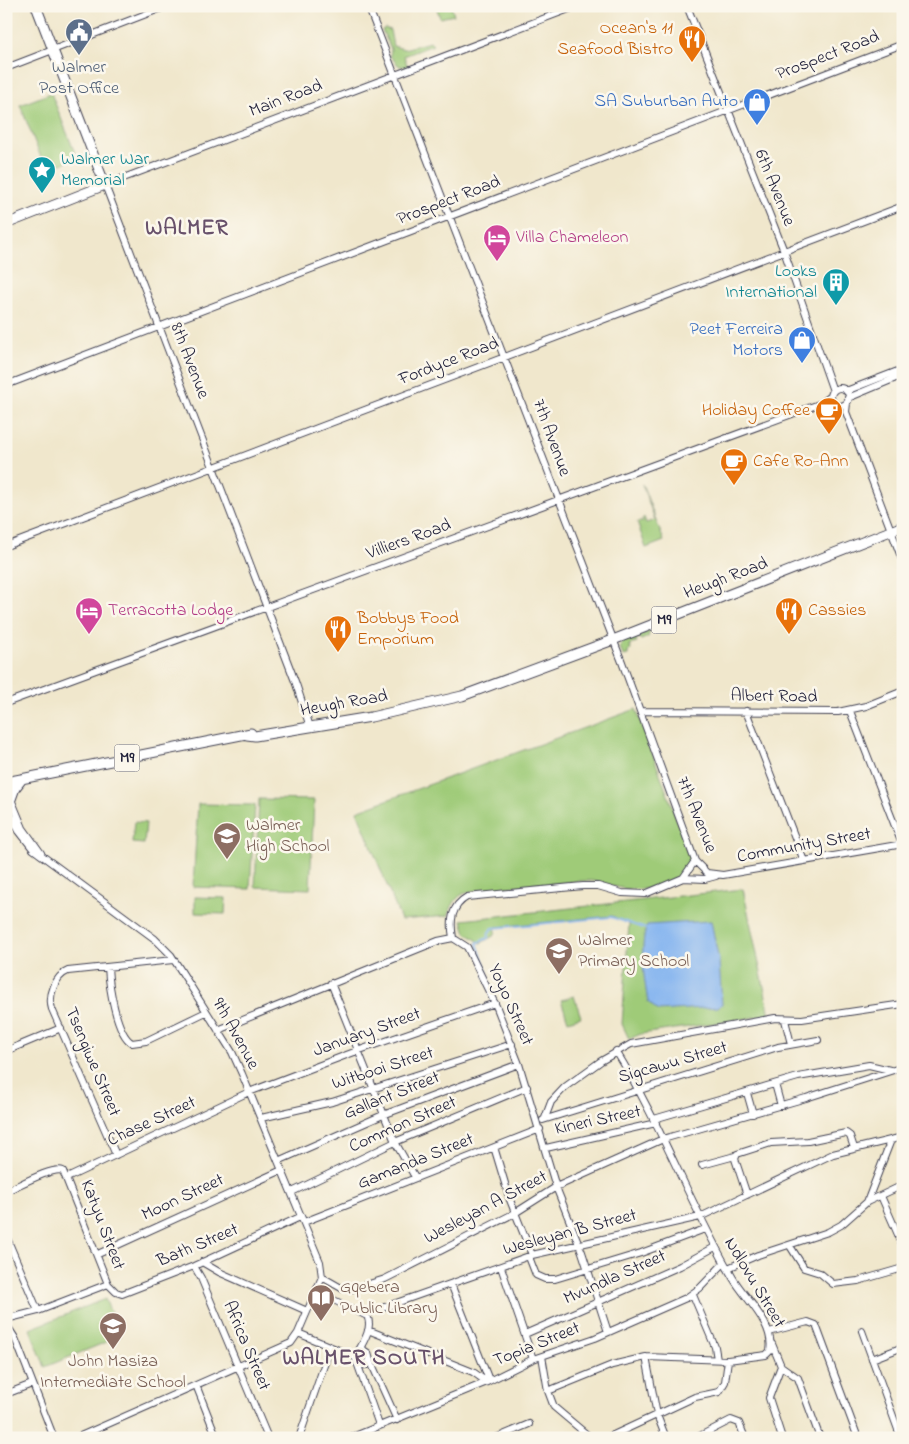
<svg xmlns="http://www.w3.org/2000/svg" width="909" height="1444" font-family="'Indie Flower',sans-serif">
<style>
.green{fill:#9fcb78;stroke:#60765a}
.water{fill:#84b4ef;stroke:#536b95}
.lines{fill:none;stroke-linecap:round;stroke-linejoin:round}
.stream{stroke:#84b4ef;stroke-width:2}
.minor-casing{stroke:#414051;stroke-width:8}
.major-casing{stroke:#414051;stroke-width:11}
.minor{stroke:#fff;stroke-width:6}
.major{stroke:#fff;stroke-width:9}
.labels{text-anchor:middle;dominant-baseline:central;stroke-width:5;stroke-linejoin:round;paint-order:stroke}
.shield{fill:#fbf7ec;stroke:#636270;stroke-width:1}
.shield-label{font-size:16px;font-weight:bold;fill:#22223b}
.food-label{font-size:18px;fill:#c56008;stroke:#fbf7ec;text-anchor:start}
.street-label{font-size:18px;fill:#22223b;stroke:#fbf7ec}
.service-label{font-size:18px;fill:#4e5e75;stroke:#fbf7ec}
.shop-label{font-size:18px;fill:#366cbe;stroke:#fbf7ec;text-anchor:end}
.culture-label{font-size:18px;fill:#0d838f;stroke:#fbf7ec;text-anchor:start}
.hotel-label{font-size:18px;fill:#b23c85;stroke:#fbf7ec;text-anchor:start}
.education-label{font-size:18px;fill:#785e54;stroke:#fbf7ec;text-anchor:start}
.district-label{font-size:22px;font-weight:bold;letter-spacing:1px;fill:#68516b;stroke:#fbf7ec}
</style>
<rect width="100%" height="100%" fill="#fbf7ec"/>
<filter id="ink" filterUnits="userSpaceOnUse"><feTurbulence type="fractalNoise" baseFrequency=".02" numOctaves="2"/><feDisplacementMap in="SourceGraphic" scale="10" xChannelSelector="R" yChannelSelector="G"/><feConvolveMatrix kernelMatrix="1 2 1 2 8 2 1 2 1" color-interpolation-filters="sRGB"/></filter>
<filter id="wash" filterUnits="userSpaceOnUse"><feTurbulence type="fractalNoise" baseFrequency=".0096" numOctaves="4" result="noise"/><feDisplacementMap in="SourceGraphic" scale="20" xChannelSelector="R" yChannelSelector="G"/><feGaussianBlur stdDeviation="1.12" result="paint"/><feColorMatrix in="noise" values="0 0 0 0 0 0 0 0 0 0 0 0 0 0 0 0 0 1.4 0 .05"/><feComposite in="paint" operator="in"/></filter>
<g filter="url(#wash)">
<rect width="100%" height="100%" fill="#f0e7cc"/>
<path class="green" d="M436,6h15l3,9 -14,3z
M385,28l5,2 3,16 11,3 26,-7 3,3 -29,11 4,11 -9,-1 -9,-10 1,-7 -9,-19z
M51,93l26,65 -31,12 -26,-65z
M642,484l22,57 -18,7 -9,-26h7l-2,-3 2,-2 2,6 9,-3z
M648,629l2,1 -2,7 -7,3 -2,-2h-4l2,4 -8,3 2,5 -3,1v4l-5,1 -3,-9 2,-6 11,-6 12,-2z
M636,709l54,146c0,27 -40,37 -63,34 -12,-1 -22,-7 -34,-8 -13,-1 -28,2 -42,3 -23,3 -67,2 -88,10 -8,4 -12,14 -15,22l-47,4 -44,-109z
M259,799l55,1 -4,89 -55,-2z
M198,804l57,1 -5,84 -57,-2z
M134,822l12,1 -2,21 -12,-1z
M743,889l27,126 -129,19 -12,5 -7,-15 7,-100 -17,-8 -116,11 -1,8 -14,8 -15,-10 -4,-13z
M195,897l31,1 -1,16 -30,-1z
M574,996l7,21 -13,4 -7,-21z
M105,1299l16,37 -76,31 -15,-38z"/>
<path class="water" d="M711,921l8,40 3,43 -4,3 -60,4 -10,-9c-4,-24 -9,-53 -1,-77z"/>
<g class="lines">
<path class="stream" d="M485,977l2,-5 -10,-29 11,-5 1,-6 4,-4 118,-11 35,12"/>
</g>
</g>
<g filter="url(#ink)">
<g class="lines">
<g class="minor-casing">
<path id="minor" d="M368,6l254,656 73,199 12,12 16,2 180,-31
M687,6l97,245 49,140
M6,68l161,-62
M6,385l897,-341
M831 397a9 9 0 1 1 18 0a9 9 0 1 1-18 0Z
M846,391l57,-22
M848,398l55,-23
M847,403l-1,9 57,150
M6,546l897,-340
M6,703l816,-300 9,-7
M640,711l198,1 28,-6 37,-15
M746,711l58,150
M850,711l52,133
M310,727l-14,-43 -191,-499 472,-179
M6,787l17,41 18,25
M6,806l13,25 14,18 122,90 16,16 61,97 10,22 78,188 2,15
M683,878l22,1 11,-3
M453,938c-3,-17 -2,-32 14,-41l116,-11h15l24,7 23,1 38,-16 12,-17
M108,967c1,18 8,67 24,76l14,-2 60,-29
M331,983l64,159 20,35
M785,1020l6,24
M218,1030l220,-89 15,-3 14,9 30,61 22,56 37,123 26,65 26,80
M6,1051l55,-23
M775,1084l6,22
M747,1093l6,21
M261,1118l71,-16 180,-58
M545,1118l6,-16 14,-15 36,-26 30,-17 144,-26 27,1 101,-15
M654,1119l144,-42 71,-12 21,5
M543,1120l235,-73 40,-7
M494,1147l16,53 22,55
M546,1148l110,-25
M116,1155l-64,-146c-4,-13 3,-33 16,-38l105,-11
M278,1161l105,-46 136,-51
M702,1165l33,-9
M67,1178l182,-86 108,-41 138,-48
M6,1191c12,-5 47,-25 57,-20l45,113 8,8 6,2 72,-28 106,-49
M292,1192l103,-50 132,-55
M747,1195l-12,-36 2,-5 34,-11 37,-2 38,-8 4,3 4,12
M881,1196l22,50
M867,1202l36,-17
M304,1222l236,-93
M6,1236l32,75
M790,1246l14,22 16,5 13,11 25,-3 45,-13
M98,1254l184,-84
M529,1257l7,18 9,4h10l86,-26 64,-24
M202,1262l17,10 88,39
M194,1266l7,12 67,160
M501,1267l32,92
M728,1268l30,-13 70,-23 13,-7 26,-23 24,-62
M322,1277l21,12h10l32,-10 130,-66 41,-26 107,-48 143,-41 97,-31
M451,1284l38,96
M693,1295l22,52 2,12
M365,1314l167,-59 168,-38 133,-63 70,-17
M6,1319l32,-8 70,-27
M6,1324l9,14 39,100
M368,1330l105,42 14,10
M862,1331l39,107
M769,1332l39,-10 8,3 42,113
M298,1333l57,24c6,-11 19,-29 12,-41l-50,-24
M525,1334l155,-68 35,-19
M772,1344l9,22 17,12 22,60
M542,1356l6,35 6,16 37,31
M355,1357l24,68
M646,1357l11,58 9,23
M872,1359l31,-12
M370,1360l27,60
M358,1365h8l4,-5 -2,-7 -8,-5
M781,1366l-12,32 13,40
M196,1385l21,53
M548,1391l64,-26 34,-8 82,3 38,-5 4,-4c5,-27 -24,-51 -37,-73 -43,-73 -72,-154 -117,-227
M6,1394l26,-10
M76,1438l215,-95 7,-10 24,-56
M299,1438l31,-90
M350,1438l137,-56 46,-23 62,-21 91,-40 14,-10 24,-25
M496,1438l33,-14
M607,1438l88,-41 24,-5 6,-10 3,-22
M696,1438l35,-18 8,3 6,15"/>
</g>
<g class="major-casing">
<path id="major" d="M6,224l99,-39 -69,-179
M247,735l8,1 116,-19 91,-21 151,-56 290,-114
M6,782l245,-49
M11,799l4,-11 7,-9"/>
</g>
<use href="#minor" class="minor"/>
<use href="#major" class="major"/>
</g>
</g>
<defs>
<g id="civic-pin" transform="scale(1.4375)"><path d="M0 17L-7.5 6A9.5 9.5 0 1 1 7.5 6Z" fill="#5c6f8a" stroke="#fbf7ec"/><path d="M-.6-6.5H3V-4.5H.6V-3L4-1V1h2V6H-6V1h2V-1L-.6-3ZM-1.2 2.5V6h2.4V2.5Z" fill="#fff"/></g>
<g id="restaurant-pin" transform="scale(1.4375)"><path d="M0 17L-7.5 6A9.5 9.5 0 1 1 7.5 6Z" fill="#e8710a" stroke="#fbf7ec"/><path d="M-5-6h1v4h1v-4h1v4h1v-4h1v5L-1.5 .5V6h-2V.5L-5-1ZM5-6V6H3V1.5H1.5Q1.5-4 5-6Z" fill="#fff"/></g>
<g id="shop-pin" transform="scale(1.4375)"><path d="M0 17L-7.5 6A9.5 9.5 0 1 1 7.5 6Z" fill="#3f7fe0" stroke="#fbf7ec"/><path d="M-5-2.5h2.3a2.7 3.5 0 0 1 5.4 0H5L5.5 6h-11ZM-1.5-2.5h3a1.5 2.3 0 0 0-3 0Z" fill="#fff"/></g>
<g id="sight-pin" transform="scale(1.4375)"><path d="M0 17L-7.5 6A9.5 9.5 0 1 1 7.5 6Z" fill="#0f9aa8" stroke="#fbf7ec"/><path d="M0-6L1.8-2.2L6-1.7L2.9 1.2L3.7 5.4L0 3.3L-3.7 5.4L-2.9 1.2L-6-1.7L-1.8-2.2Z" fill="#fff"/></g>
<g id="hotel-pin" transform="scale(1.4375)"><path d="M0 17L-7.5 6A9.5 9.5 0 1 1 7.5 6Z" fill="#d1479c" stroke="#fbf7ec"/><path d="M-6-4.5h1.5V1H6V5H4.5V3h-9V5H-6ZM-4 0a1.8 1.8 0 1 1 3.6 0ZM.5 0V-2.5h3Q6-2.5 6 0Z" fill="#fff"/></g>
<g id="building-pin" transform="scale(1.4375)"><path d="M0 17L-7.5 6A9.5 9.5 0 1 1 7.5 6Z" fill="#0f9aa8" stroke="#fbf7ec"/><path d="M-4-6H4V6H1V3H-1V6H-4ZM-2.5-4.3h1.7v1.8h-1.7ZM.8-4.3h1.7v1.8H.8ZM-2.5-1h1.7V.8h-1.7ZM.8-1h1.7V.8H.8Z" fill="#fff"/></g>
<g id="cafe-pin" transform="scale(1.4375)"><path d="M0 17L-7.5 6A9.5 9.5 0 1 1 7.5 6Z" fill="#e8710a" stroke="#fbf7ec"/><path d="M-5.5-4.5H6V0H3Q3 3.5 0 3.5H-2.5Q-5.5 3.5-5.5 0ZM3-3.2v2h1.7v-2ZM-6 4.5H4V6H-6Z" fill="#fff"/></g>
<g id="school-pin" transform="scale(1.4375)"><path d="M0 17L-7.5 6A9.5 9.5 0 1 1 7.5 6Z" fill="#8d6e63" stroke="#fbf7ec"/><path d="M0-5L7-2L0 1L-7-2ZM-4 1L0 2.5L4 1V4Q0 6-4 4Z" fill="#fff"/></g>
<g id="library-pin" transform="scale(1.4375)"><path d="M0 17L-7.5 6A9.5 9.5 0 1 1 7.5 6Z" fill="#8d6e63" stroke="#fbf7ec"/><path d="M-6-4Q-3-5.5-.7-3.5V5Q-3 3-6 4ZM6-4Q3-5.5 .7-3.5V5Q3 3 6 4Z" fill="#fff"/></g>
</defs>
<g fill-rule="evenodd">
<use href="#civic-pin" x="79" y="32"/>
<use href="#restaurant-pin" x="692" y="39"/>
<use href="#shop-pin" x="757" y="102"/>
<use href="#sight-pin" x="42" y="170"/>
<use href="#hotel-pin" x="497" y="238"/>
<use href="#building-pin" x="836" y="282"/>
<use href="#shop-pin" x="802" y="340"/>
<use href="#cafe-pin" x="829" y="411"/>
<use href="#cafe-pin" x="734" y="462"/>
<use href="#hotel-pin" x="89" y="611"/>
<use href="#restaurant-pin" x="789" y="611"/>
<use href="#restaurant-pin" x="338" y="629"/>
<use href="#school-pin" x="227" y="836"/>
<use href="#school-pin" x="559" y="951"/>
<use href="#library-pin" x="321" y="1298"/>
<use href="#school-pin" x="113" y="1326"/>
</g>
<g class="labels">
<g class="shield">
<rect x="651.5" y="606.5" width="25" height="27" rx="4"/>
<rect x="114.5" y="744.5" width="25" height="27" rx="4"/>
</g>
<g class="shield-label">
<text x="664" y="620">M9</text>
<text x="127" y="758">M9</text>
</g>
<g class="food-label">
<text x="673" y="29" text-anchor="end">Ocean's 11<tspan x="673" dy="21">Seafood Bistro</tspan></text>
<text x="810" y="411" text-anchor="end">Holiday Coffee</text>
<text x="753" y="462">Cafe Ro-Ann</text>
<text x="808" y="611">Cassies</text>
<text x="357" y="619">Bobbys Food<tspan x="357" dy="21">Emporium</tspan></text>
</g>
<g class="street-label">
<text transform="translate(828 56) rotate(-21)">Prospect Road</text>
<text transform="translate(286 99) rotate(-21)">Main Road</text>
<text transform="translate(774 188) rotate(68)">6th Avenue</text>
<text transform="translate(449 201) rotate(-21)">Prospect Road</text>
<text transform="translate(189 361) rotate(69)">8th Avenue</text>
<text transform="translate(449 362) rotate(-21)">Fordyce Road</text>
<text transform="translate(551 438) rotate(70)">7th Avenue</text>
<text transform="translate(409 540) rotate(-20)">Villiers Road</text>
<text transform="translate(726 579) rotate(-21)">Heugh Road</text>
<text transform="translate(774 697) rotate(1)">Albert Road</text>
<text transform="translate(344 704) rotate(-10)">Heugh Road</text>
<text transform="translate(696 815) rotate(68)">7th Avenue</text>
<text transform="translate(804 846) rotate(-10)">Community Street</text>
<text transform="translate(510 1005) rotate(66)">Yoyo Street</text>
<text transform="translate(367 1033) rotate(-20)">January Street</text>
<text transform="translate(235 1034) rotate(61)">9th Avenue</text>
<text transform="translate(92 1062) rotate(67)">Tsengiwe Street</text>
<text transform="translate(673 1063) rotate(-16)">Sigcawu Street</text>
<text transform="translate(383 1069) rotate(-18)">Witbooi Street</text>
<text transform="translate(392 1096) rotate(-22)">Gallant Street</text>
<text transform="translate(598 1121) rotate(-12)">Kineri Street</text>
<text transform="translate(152 1122) rotate(-25)">Chase Street</text>
<text transform="translate(403 1125) rotate(-24)">Common Street</text>
<text transform="translate(416 1162) rotate(-22)">Gamanda Street</text>
<text transform="translate(183 1198) rotate(-25)">Moon Street</text>
<text transform="translate(486 1208) rotate(-28)">Wesleyan A Street</text>
<text transform="translate(102 1225) rotate(69)">Katyu Street</text>
<text transform="translate(570 1233) rotate(-15)">Wesleyan B Street</text>
<text transform="translate(198 1246) rotate(-23)">Bath Street</text>
<text transform="translate(615 1278) rotate(-24)">Mvundla Street</text>
<text transform="translate(754 1283) rotate(59)">Ndlovu Street</text>
<text transform="translate(537 1345) rotate(-22)">Topia Street</text>
<text transform="translate(246 1346) rotate(67)">Africa Street</text>
</g>
<g class="service-label">
<text x="79" y="68">Walmer<tspan x="79" dy="21">Post Office</tspan></text>
</g>
<g class="shop-label">
<text x="738" y="102">SA Suburban Auto</text>
<text x="783" y="330">Peet Ferreira<tspan x="783" dy="21">Motors</tspan></text>
</g>
<g class="culture-label">
<text x="61" y="160">Walmer War<tspan x="61" dy="21">Memorial</tspan></text>
<text x="817" y="272" text-anchor="end">Looks<tspan x="817" dy="21">International</tspan></text>
</g>
<g class="hotel-label">
<text x="516" y="238">Villa Chameleon</text>
<text x="108" y="611">Terracotta Lodge</text>
</g>
<g class="education-label">
<text x="246" y="826">Walmer<tspan x="246" dy="21">High School</tspan></text>
<text x="578" y="941">Walmer<tspan x="578" dy="21">Primary School</tspan></text>
<text x="340" y="1288">Gqebera<tspan x="340" dy="21">Public Library</tspan></text>
<text x="113" y="1362" text-anchor="middle">John Masiza<tspan x="113" dy="21">Intermediate School</tspan></text>
</g>
<g class="district-label">
<text x="187" y="229">WALMER</text>
<text x="364" y="1359">WALMER SOUTH</text>
</g>
</g>
<rect width="909" height="1444" fill="none" stroke="#fbf7ec" stroke-width="25"/>
</svg>
